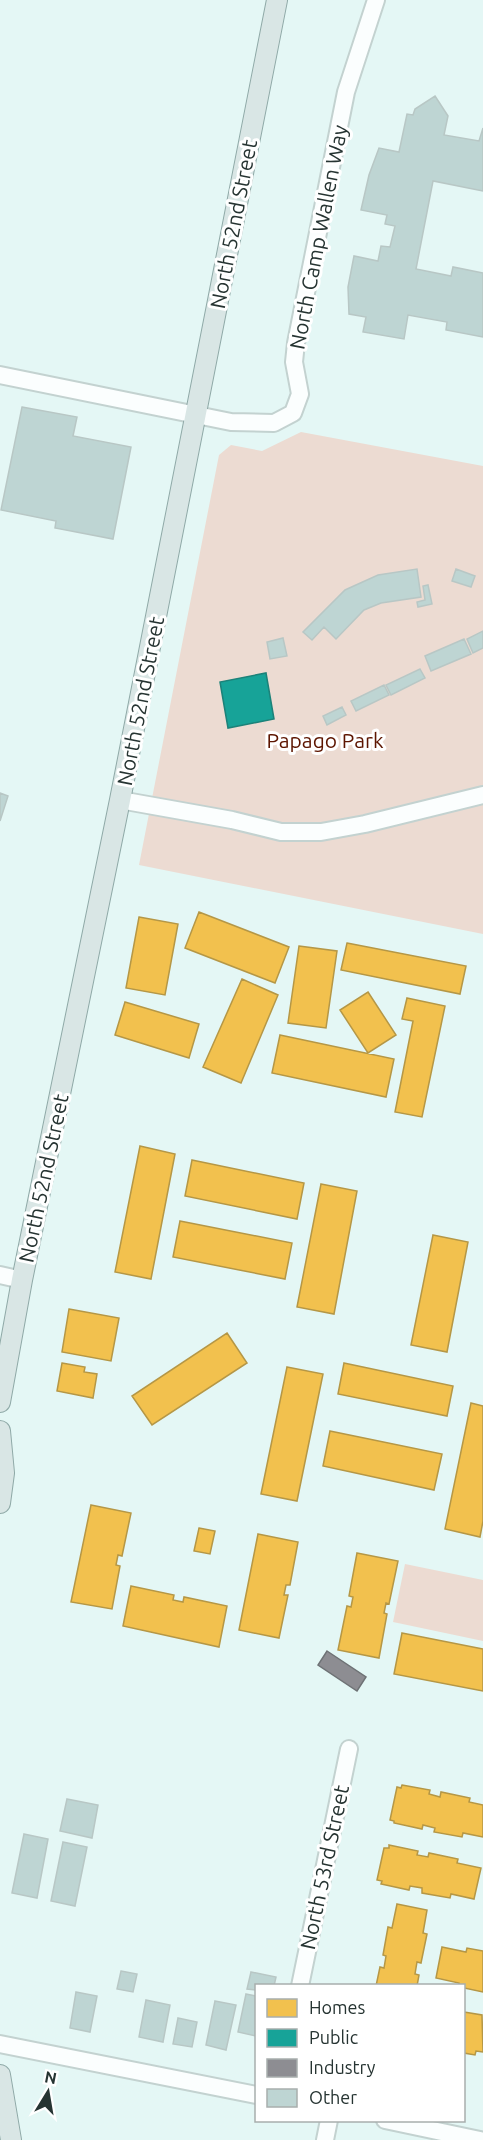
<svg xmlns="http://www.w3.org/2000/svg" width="483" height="2140" font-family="Ubuntu,sans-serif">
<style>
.green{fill:#ecdbd2}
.homes{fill:#f2c14e;stroke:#b59746;stroke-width:1.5}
.public{fill:#17a398;stroke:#1c8279;stroke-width:1.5}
.industry{fill:#8d8d92;stroke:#6e7275;stroke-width:1.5}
.building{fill:#bed5d3;stroke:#b8c7c5;stroke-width:1.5}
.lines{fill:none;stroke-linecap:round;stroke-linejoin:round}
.minor-casing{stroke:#c3d2d0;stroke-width:20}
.major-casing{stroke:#8fa9a7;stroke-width:22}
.minor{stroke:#fbfefe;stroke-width:16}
.major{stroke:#d9e6e5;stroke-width:20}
.labels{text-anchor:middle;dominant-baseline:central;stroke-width:6;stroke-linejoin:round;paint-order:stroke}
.street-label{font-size:21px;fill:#263432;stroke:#fff}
.park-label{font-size:21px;fill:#5d1500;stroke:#fff}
</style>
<rect width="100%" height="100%" fill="#e4f7f5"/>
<path class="green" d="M301,432l182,34v468l-344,-69 80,-410 12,-10 31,6z
M405,1564l78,16v61l-90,-19z"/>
<path class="homes" d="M199,912l90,35 -14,36 -90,-35z
M139,917l39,7 -13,71 -39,-7z
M347,943l119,23 -6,28 -119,-24z
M299,946l38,5 -11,77 -38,-5z
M242,979l36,16 -37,88 -38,-16z
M368,992l28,43 -28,18 -28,-43z
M407,998l38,8 -23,111 -27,-5 18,-91 -11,-2z
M125,1002l74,22 -10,34 -74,-23z
M280,1035l114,24 -8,38 -114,-24z
M140,1146l35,8 -24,125 -36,-7z
M192,1160l112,23 -7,36 -112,-23z
M321,1184l36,7 -23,123 -37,-7z
M180,1221l112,22 -7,36 -112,-22z
M433,1235l35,7 -21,110 -36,-7z
M69,1309l50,9 -8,43 -49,-9z
M227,1333l20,30 -95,62 -20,-29z
M62,1363l23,4 -1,5 13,2 -4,24 -36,-7z
M344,1363l109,23 -6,30 -109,-22z
M287,1367l36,7 -26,127 -36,-7z
M471,1403l12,3v115l-3,16 -35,-8z
M330,1431l112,23 -8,36 -111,-24z
M91,1505l40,8 -9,43 -4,-1 -2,10 4,1 -8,43 -41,-7z
M199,1528l16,3 -5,23 -16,-3z
M258,1534l40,8 -8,43h-4l-2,10h4l-9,43 -40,-8z
M357,1553l41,8 -9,43 -3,-1 -2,10 3,1 -8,44 -41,-8 9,-44 4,1 2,-10 -4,-1z
M131,1586l43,9 -1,5 10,2 1,-5 43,9 -8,41 -96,-21z
M402,1633l81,16v42l-89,-17z
M402,1785l28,5 -1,4 11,3 1,-5 29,6 -1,4 14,3v32l-20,-4 -1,4 -28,-5 1,-4 -12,-3 -1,4 -28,-6v-2l-4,-1 7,-33 4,1z
M389,1845l29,6 -1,4 11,2 1,-4 29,6 -1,4 24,5 -7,31 -23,-5 -1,4 -28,-5v-5l-12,-2 -1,4 -28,-6 1,-3 -5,-1 7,-32h5z
M397,1904l30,6 -4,23 4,1 -6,29 -4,-1 -2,12 4,1 -2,11h-41l4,-19 4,1 2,-12 -3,-1 5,-28 4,1z
M442,1947l24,5 1,-4 16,3v41l-19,-4v-2h-5v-3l-23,-5z
M464,2012l18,3 1,37 -7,-1 -1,4 -11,-2z"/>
<path class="public" d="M266,673l8,46 -46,9 -8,-46z"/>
<path class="industry" d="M327,1651l39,26 -9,14 -39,-26z"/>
<path class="building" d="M435,96l13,20 -4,19 35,6 4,-13v63l-50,-10 -17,88 35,7 2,-9 30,6v64l-37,-7 1,-8 -39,-7 -4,24 -41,-7 3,-15 -17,-3 -1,-27 6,-31 24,5 3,-15 9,1 5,-21 -10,-2 2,-9 -26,-5 8,-35 10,-27 20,4 8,-38 6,1 2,-6z
M22,407l55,10 -4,19 58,11 -18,92 -58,-11 1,-7 -55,-11z
M417,569l4,28 -40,6 -17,7 -28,29 -12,-12 -12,13 -9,-8 42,-42 33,-15z
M456,569l19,7 -4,11 -19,-6z
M428,585l4,19 -14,3 -1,-5 8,-2 -2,-14z
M483,631v17l-10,5 -6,-14z
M283,638l4,18 -17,3 -3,-17z
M464,639l7,15 -40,17 -6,-15z
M420,669l5,9 -34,17 -5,-10z
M384,685l5,10 -33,16 -5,-10z
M342,707l4,8 -19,10 -4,-9z
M0,793l8,3 -8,25z
M67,1799l31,6 -6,33 -32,-7z
M24,1834l24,5 -11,59 -25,-5z
M63,1842l24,5 -12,59 -24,-5z
M121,1971l16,3 -4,18 -16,-3z
M251,1972l25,5 -2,9h-18v4l-9,-1z
M76,1992l21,4 -7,36 -20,-4z
M246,1994l10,2v40l-18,-4z
M146,2000l24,5 -7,37 -24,-5z
M215,2001l21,4 -10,45 -20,-5z
M178,2018l19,4 -5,25 -19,-3z"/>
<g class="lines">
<g class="minor-casing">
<path id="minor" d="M0,375l231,47 43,1 19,-10 7,-19 -6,-32 2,-19 50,-251 30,-92
M120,800l112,20 49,12h40l44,-8 118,-29
M0,1275l22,5
M300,1986l49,-237
M0,2044l256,51
M385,2120l95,20
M325,2140l4,-20"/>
</g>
<g class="major-casing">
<path id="major" d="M0,1402l22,-122 98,-480 157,-800
M0,1431l4,42 -4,30
M0,2075l11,65"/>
</g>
<use href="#minor" class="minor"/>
<use href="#major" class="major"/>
</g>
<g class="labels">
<g class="street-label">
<text transform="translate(233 224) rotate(-79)">North 52nd Street</text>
<text transform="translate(318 237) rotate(-79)">North Camp Wallen Way</text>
<text transform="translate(140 701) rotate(-79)">North 52nd Street</text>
<text transform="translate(43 1178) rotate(-78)">North 52nd Street</text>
<text transform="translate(324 1867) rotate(-78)">North 53rd Street</text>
</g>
<g class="park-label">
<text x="325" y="740">Papago Park</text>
</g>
</g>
<rect x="255" y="1984" width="210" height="138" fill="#ffffff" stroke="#a8aead" stroke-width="1.5"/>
<rect x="267" y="1999" width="30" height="18" fill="#f2c14e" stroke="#a8aead" stroke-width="1.5"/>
<text x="309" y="2014" font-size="18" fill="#263432">Homes</text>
<rect x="267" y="2029" width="30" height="18" fill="#17a398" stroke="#a8aead" stroke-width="1.5"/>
<text x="309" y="2044" font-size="18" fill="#263432">Public</text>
<rect x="267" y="2059" width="30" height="18" fill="#8d8d92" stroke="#a8aead" stroke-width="1.5"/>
<text x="309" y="2074" font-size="18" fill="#263432">Industry</text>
<rect x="267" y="2089" width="30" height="18" fill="#bed5d3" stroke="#a8aead" stroke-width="1.5"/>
<text x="309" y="2104" font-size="18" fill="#263432">Other</text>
<g transform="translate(48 2092) rotate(11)" stroke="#ffffff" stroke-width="4.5" paint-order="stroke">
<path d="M0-4.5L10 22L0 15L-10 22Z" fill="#263432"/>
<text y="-9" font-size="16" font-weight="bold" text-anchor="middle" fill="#263432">N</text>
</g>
</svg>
